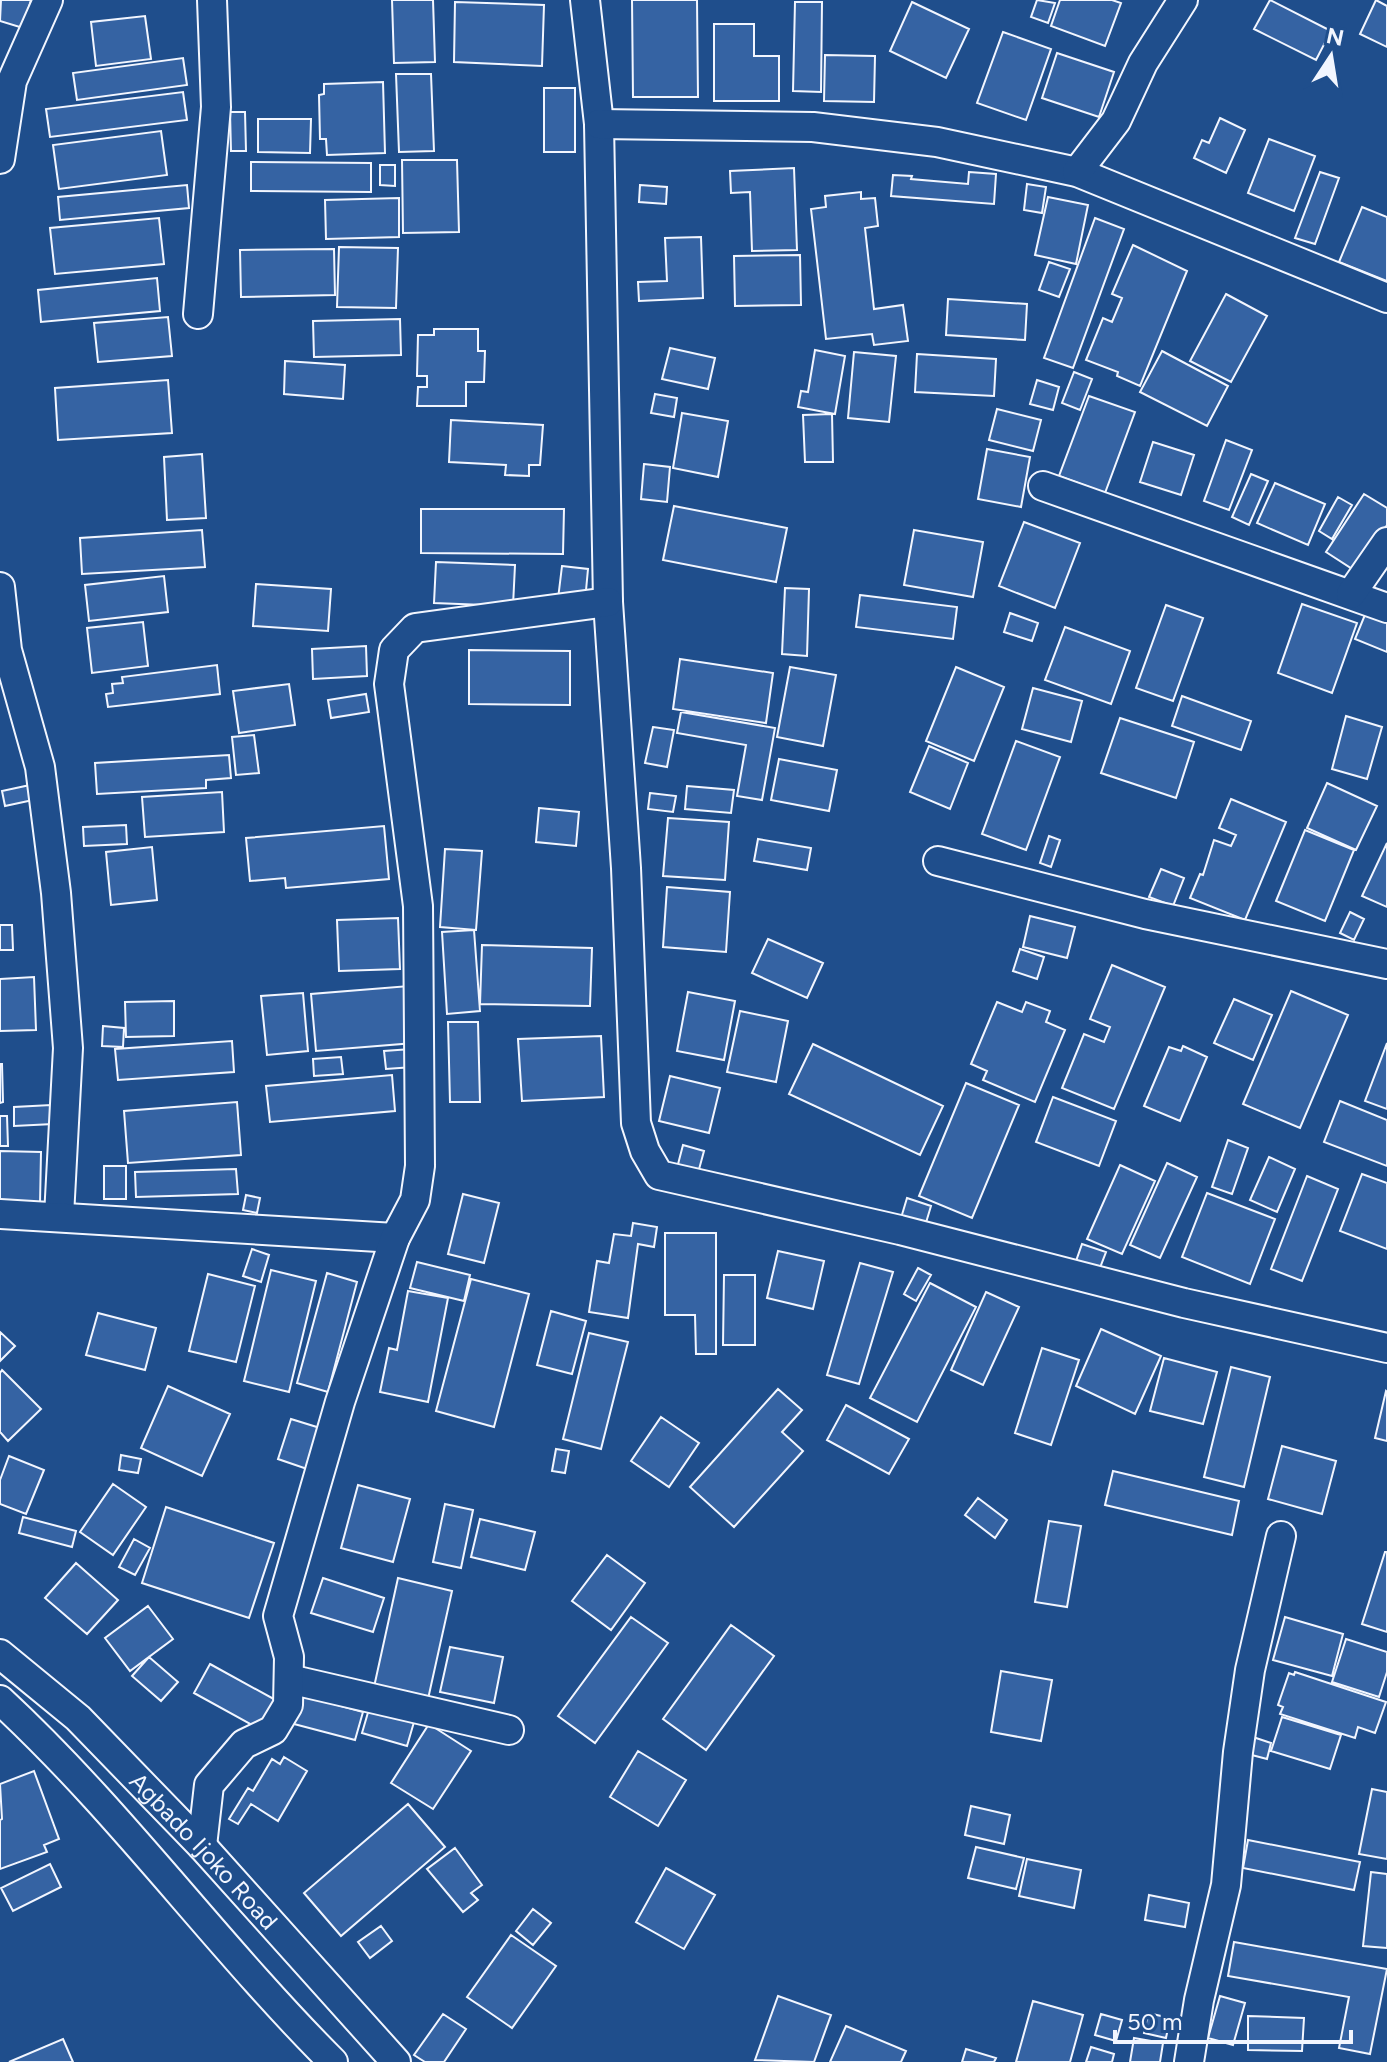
<svg xmlns="http://www.w3.org/2000/svg" width="1387" height="2062" font-family="Figtree,sans-serif">
<style>
.building{fill:#3563a3;stroke:#f2f6ff;stroke-width:2}
.lines{fill:none;stroke-linecap:round;stroke-linejoin:round}
.street-casing{stroke:#f2f6ff;stroke-width:32}
.street{stroke:#1f4e8c;stroke-width:28}
.labels{text-anchor:middle;dominant-baseline:central;stroke-width:6;stroke-linejoin:round;paint-order:stroke}
.street-label{font-size:24px;fill:#f2f6ff;stroke:#1f4e8c}
</style>
<rect width="100%" height="100%" fill="#1f4e8c"/>
<path class="building" d="M1,0h30l-8,28 -23,-7z
M392,0h41l2,62 -41,1z
M632,0h65l1,97h-65z
M1037,0l18,3 -7,20 -17,-6z
M1060,0h52l9,3 -16,43 -54,-20z
M1270,0l61,31 -15,29 -62,-31z
M1376,0l11,6v41l-27,-13z
M455,2l89,3 -2,61 -88,-4z
M795,2h27l-1,90 -28,-1z
M912,2l57,27 -23,49 -56,-27z
M145,16l6,43 -55,7 -5,-44z
M714,24h40v32h25v45h-65z
M1003,32l48,17 -25,71 -49,-17z
M1057,53l57,19 -15,45 -57,-19z
M825,55l50,1 -1,46 -50,-1z
M183,58l4,27 -110,15 -4,-27z
M396,74h35l3,77 -35,1z
M383,82l2,71 -58,2 -1,-16h-6l-1,-44 5,-1v-10z
M544,88h31v64h-31z
M183,92l4,28 -137,17 -4,-28z
M230,112h15l1,39h-15z
M1220,118l25,12 -19,43 -32,-15 8,-18 7,3z
M258,119h53l-1,34 -52,-1z
M161,131l6,44 -108,14 -6,-44z
M1269,139l46,17 -21,55 -46,-18z
M402,160h55l2,72 -56,1z
M251,162l120,1v29l-120,-1z
M380,165h15v21l-15,-1z
M794,168l3,82 -45,1 -2,-59 -19,1 -1,-22z
M969,172l27,2 -2,30 -103,-8 2,-21 19,1 -1,3 57,5z
M1320,172l19,6 -24,66 -20,-6z
M1027,184l19,3 -4,26 -18,-3z
M187,185l2,23 -129,12 -2,-23z
M640,185l27,2 -1,17 -27,-2z
M861,192v7l14,-1 3,28 -13,2 9,81 29,-4 5,36 -34,4 -2,-11 -46,5 -15,-130 15,-2 -1,-11z
M1048,197l40,8 -12,59 -41,-9z
M399,198v39l-73,2 -1,-39z
M1362,207l25,10v64l-48,-19z
M159,218l5,46 -109,10 -5,-46z
M1095,218l29,11 -51,139 -29,-10z
M701,237l2,61 -64,3 -1,-19 29,-1 -2,-43z
M1133,245l54,26 -47,115 -23,-10 1,-4 -32,-12 17,-42 9,4 10,-24 -10,-4z
M339,247l59,1 -2,60 -59,-1z
M334,249l1,46 -94,2 -1,-47z
M800,255l1,50 -66,1 -1,-50z
M1049,262l21,7 -11,28 -20,-7z
M157,278l3,33 -119,11 -3,-32z
M1226,294l41,22 -36,66 -41,-21z
M948,299l79,5 -2,36 -79,-5z
M168,317l4,39 -74,6 -4,-39z
M400,319l1,36 -87,2 -1,-36z
M434,329h44v22h7l-1,31h-18v24h-49l1,-19h9v-11h-10l1,-41h16z
M670,348l45,10 -7,31 -46,-10z
M815,350l30,6 -10,58 -37,-7 3,-16 7,1z
M1162,351l66,35 -21,40 -67,-34z
M854,352l42,4 -7,66 -41,-4z
M917,354l79,5 -2,37 -79,-4z
M285,361l60,4 -2,34 -59,-5z
M1074,372l18,7 -12,31 -18,-7z
M168,380l4,53 -114,7 -3,-52z
M1037,380l22,7 -6,23 -23,-6z
M655,394l22,4 -3,19 -23,-4z
M1089,396l46,16 -30,81 -46,-17z
M997,409l44,11 -8,31 -44,-11z
M682,413l46,8 -10,56 -45,-9z
M832,414l1,48h-28l-2,-47z
M451,420l92,5 -3,40h-11v11l-24,-1 1,-10 -57,-3z
M1226,440l26,10 -23,60 -25,-9z
M1153,442l41,13 -13,40 -41,-13z
M987,449l43,8 -9,50 -43,-8z
M202,454l4,64 -39,2 -3,-63z
M644,464l26,3 -3,35 -26,-3z
M1251,474l17,7 -19,44 -17,-8z
M1275,483l50,21 -17,41 -51,-22z
M1364,494l23,14v17l-30,47 -31,-20z
M1338,497l14,8 -20,34 -13,-8z
M674,506l113,22 -11,54 -113,-22z
M421,509h143l-1,45 -142,-1z
M1024,522l56,21 -25,65 -56,-22z
M202,530l3,37 -123,7 -2,-36z
M914,530l69,12 -10,55 -69,-12z
M436,562l79,3 -2,41 -79,-3z
M562,566l26,3 -3,32 -27,-2z
M164,576l4,36 -79,9 -4,-36z
M256,584l75,5 -3,42 -75,-5z
M785,588l24,1 -2,67 -25,-2z
M860,595l97,12 -4,32 -97,-12z
M1302,604l55,19 -25,70 -54,-20z
M1166,605l37,13 -30,83 -37,-13z
M1369,605l18,7v40l-32,-13z
M1010,613l28,10 -6,18 -28,-9z
M143,622l5,44 -56,7 -5,-45z
M1065,627l65,24 -19,53 -66,-24z
M366,646l1,30 -54,3 -1,-30z
M469,650l101,1v54l-101,-1z
M680,659l93,14 -7,50 -93,-14z
M217,665l3,29 -112,13 -2,-13 7,-1 -1,-9 11,-1 -1,-6z
M790,667l46,8 -13,71 -46,-9z
M956,667l48,20 -30,74 -48,-20z
M289,684l6,41 -56,8 -6,-42z
M1033,688l49,13 -11,41 -49,-13z
M366,694l3,18 -38,6 -3,-18z
M1182,696l69,25 -10,29 -69,-24z
M681,712l94,16 -13,72 -25,-4 9,-51 -69,-12z
M1346,716l36,11 -15,52 -35,-10z
M1120,718l74,24 -18,56 -75,-25z
M653,727l21,3 -7,37 -22,-4z
M254,735l5,38 -23,2 -4,-38z
M1016,741l44,16 -34,93 -44,-16z
M929,746l39,17 -18,46 -40,-17z
M229,755l2,23 -25,2v8l-109,6 -2,-31z
M779,759l58,11 -8,41 -58,-11z
M1327,783l50,23 -21,44 -49,-22z
M30,785l3,15 -28,6 -3,-15z
M687,786l47,4 -3,23 -46,-4z
M222,792l2,40 -79,5 -3,-40z
M650,793l26,3 -3,16 -25,-3z
M1231,799l55,23 -41,98 -55,-22 10,-24 3,1 11,-35 17,6 5,-11 -17,-7z
M539,808l40,4 -3,34 -40,-4z
M668,818l61,4 -4,58 -62,-4z
M126,825l1,19 -43,2 -1,-19z
M384,826l5,53 -103,9 -1,-10 -35,3 -4,-43z
M1305,830l49,20 -29,71 -49,-20z
M1049,836l11,4 -9,27 -11,-4z
M758,839l53,9 -4,22 -53,-9z
M1387,843v64l-25,-11z
M152,847l5,53 -46,5 -5,-53z
M445,849l37,2 -6,79 -36,-3z
M1161,869l23,9 -11,28 -24,-9z
M667,887l63,5 -4,60 -63,-5z
M1350,912l14,7 -10,21 -14,-7z
M1030,916l45,11 -8,31 -44,-11z
M398,918l2,51 -61,2 -2,-51z
M0,925h12l1,25h-13z
M474,930l6,81 -33,3 -5,-82z
M768,939l55,24 -16,35 -55,-25z
M482,945l110,3 -2,58 -110,-2z
M1020,949l24,8 -7,22 -24,-8z
M1112,965l53,22 -51,122 -52,-21 22,-54 20,8 6,-15 -20,-8z
M34,977l2,53 -36,1v-52z
M409,986l5,57 -98,8 -5,-57z
M1291,991l57,24 -48,113 -57,-24z
M688,992l47,9 -11,59 -47,-9z
M303,993l5,58 -41,4 -6,-59z
M1234,999l38,16 -19,45 -39,-17z
M174,1001v35l-48,1 -1,-35z
M997,1002l25,10 4,-10 24,9 -4,11 19,8 -30,72 -52,-22 4,-9 -16,-7z
M740,1011l48,10 -12,61 -49,-10z
M448,1022h30l2,80h-30z
M103,1026l21,2 -1,19 -21,-1z
M601,1036l3,61 -82,4 -4,-62z
M232,1041l2,31 -116,8 -3,-31z
M1387,1043v66l-22,-8z
M813,1044l130,62 -23,49 -131,-61z
M1183,1046l24,11 -27,64 -36,-15 25,-59 12,4z
M411,1049l2,18 -27,2 -2,-18z
M341,1057l2,17 -29,2 -1,-17z
M0,1064h2l1,38 -3,1z
M392,1075l3,36 -125,11 -4,-36z
M670,1076l50,12 -11,45 -50,-12z
M966,1083l53,22 -47,113 -53,-22z
M1053,1097l63,24 -17,45 -63,-24z
M1340,1101l47,19v46l-63,-24z
M237,1102l4,53 -113,8 -4,-52z
M51,1105l2,19 -39,2v-19z
M0,1116h7l1,30h-8z
M1228,1140l20,8 -16,46 -20,-7z
M683,1145l21,6 -6,22 -21,-5z
M0,1151l41,1 -1,52 -40,-2z
M1269,1157l26,12 -18,43 -27,-12z
M1167,1163l30,14 -37,81 -30,-13z
M1120,1165l35,16 -33,73 -35,-15z
M104,1166h22v33h-22z
M236,1169l2,25 -102,3 -1,-25z
M1362,1174l25,9v66l-47,-18z
M1307,1176l31,13 -36,92 -31,-12z
M1207,1193l68,26 -25,65 -68,-27z
M463,1194l36,9 -15,60 -36,-9z
M246,1195l14,3 -3,15 -14,-3z
M907,1198l24,8 -6,20 -24,-8z
M633,1223l24,4 -3,20 -16,-3 -10,74 -39,-6 8,-51 12,2 5,-29 17,2z
M665,1233h51v121h-20l-1,-39h-30z
M1082,1244l24,8 -8,21 -23,-9z
M252,1249l17,6 -8,27 -18,-6z
M778,1251l46,10 -11,48 -46,-11z
M417,1262l53,13 -6,26 -54,-13z
M860,1263l33,9 -34,112 -32,-9z
M918,1268l13,7 -15,26 -12,-7z
M271,1270l45,11 -27,111 -45,-11z
M327,1273l30,9 -29,110 -31,-9z
M208,1274l47,12 -19,76 -47,-11z
M724,1275h31v70h-32z
M471,1279l58,15 -35,133 -58,-16z
M930,1283l46,24 -59,115 -47,-24z
M408,1291l40,7 -20,104 -48,-10 9,-44 8,2z
M986,1292l33,15 -36,78 -32,-15z
M551,1311l35,10 -14,53 -35,-9z
M98,1313l58,15 -11,42 -59,-15z
M1101,1329l60,27 -26,58 -59,-28z
M0,1332l15,14 -15,15z
M589,1333l39,9 -27,107 -38,-10z
M1042,1348l37,12 -28,85 -36,-12z
M1164,1358l53,14 -14,52 -53,-13z
M1231,1367l39,10 -26,110 -40,-10z
M2,1370l39,39 -33,32 -8,-9v-59z
M168,1386l62,28 -28,62 -61,-28z
M778,1389l24,21 -20,22 21,19 -69,76 -44,-40z
M1386,1391l1,1v49l-12,-3z
M846,1405l63,34 -20,35 -62,-34z
M661,1417l38,26 -30,44 -38,-26z
M291,1419l29,9 -13,41 -29,-10z
M1282,1446l54,15 -14,53 -54,-15z
M556,1449l13,2 -4,22 -13,-2z
M121,1455l20,4 -3,14 -19,-3z
M9,1456l35,14 -18,44 -26,-10v-24z
M1113,1471l126,30 -7,34 -127,-30z
M113,1484l33,23 -33,48 -33,-23z
M358,1485l52,14 -17,63 -52,-14z
M978,1498l29,22 -12,18 -30,-23z
M445,1504l28,6 -12,58 -28,-6z
M166,1507l108,36 -25,75 -107,-35z
M23,1517l53,14 -4,16 -53,-14z
M480,1519l55,13 -10,38 -54,-13z
M1049,1521l32,5 -14,81 -32,-5z
M134,1539l16,9 -15,27 -16,-8z
M1385,1552h2v80l-25,-8z
M607,1555l38,28 -34,47 -39,-29z
M76,1563l42,37 -31,34 -42,-36z
M323,1578l61,20 -11,34 -62,-19z
M398,1578l54,13 -24,108 -54,-12z
M148,1606l25,33 -43,32 -25,-33z
M631,1617l37,26 -73,100 -37,-27z
M1285,1617l58,17 -11,42 -59,-16z
M731,1625l43,31 -68,94 -43,-31z
M1346,1639l41,13v20l-8,25 -47,-15z
M450,1647l53,10 -9,46 -54,-11z
M149,1657l29,25 -17,19 -29,-25z
M210,1664l71,39 -16,29 -71,-39z
M1001,1671l51,9 -11,61 -50,-9z
M1295,1672l91,30 -11,31 -17,-6 -3,11 -75,-24 3,-7 -5,-2 11,-32 5,2z
M301,1695l62,17 -8,28 -61,-16z
M369,1709l45,13 -7,24 -45,-13z
M1282,1717l59,18 -11,34 -59,-18z
M429,1724l42,27 -38,58 -42,-26z
M1253,1737l18,6 -4,16 -19,-5z
M638,1751l48,29 -28,46 -48,-29z
M284,1757l23,14 -29,50 -27,-17 -13,20 -9,-5 19,-31 5,3 19,-32 8,5z
M34,1771l25,68 -15,6 3,7 -47,17v-49l2,-1 -2,-35z
M1372,1789l15,3v67l-28,-5z
M408,1804l37,43 -104,89 -37,-43z
M971,1806l39,9 -6,29 -39,-9z
M1248,1840l112,22 -6,28 -111,-22z
M976,1847l48,11 -8,31 -48,-11z
M455,1848l27,37 -11,8 7,7 -15,12 -36,-43z
M1027,1859l54,11 -7,38 -55,-12z
M50,1864l11,23 -48,24 -12,-23z
M666,1868l49,27 -31,54 -48,-27z
M1371,1872l16,2v74l-24,-2z
M1149,1895l40,8 -4,24 -40,-7z
M533,1909l18,14 -18,22 -17,-14z
M381,1926l11,15 -22,17 -12,-16z
M511,1935l45,31 -44,62 -45,-31z
M1234,1942l153,27 -17,85 -31,-6 10,-51 -121,-21z
M778,1996l53,19 -17,47 -59,-2z
M1220,1996l25,7 -12,42 -25,-7z
M1033,2001l50,14 -13,47h-54z
M1148,2013l22,5 -4,20 -22,-5z
M443,2014l23,15 -22,33h-19l-11,-7z
M1101,2014l21,6 -6,21 -21,-6z
M1248,2016l56,2 -2,33 -54,-1z
M846,2026l60,25 -5,11h-71z
M1134,2038l29,5 -3,19h-30z
M63,2039l10,23h-64z
M1091,2047l23,7 -2,8h-26z
M966,2049l30,9 -2,4h-32z"/>
<g class="lines">
<g class="street-casing">
<g id="street">
<path d="M585,0l14,124 9,478 18,266 10,255 9,28 14,24 241,55 284,73 203,45"/>
<path d="M599,124l214,3 124,15 140,30 310,126"/>
<path d="M0,159l12,-78 36,-81"/>
<path d="M1077,172l39,-51 27,-58 40,-63"/>
<path d="M198,314l18,-207 -4,-107"/>
<path d="M1043,486l344,122"/>
<path d="M0,587l7,63 33,117 16,126 12,155 -9,168"/>
<path d="M1351,594l36,-52"/>
<path d="M938,861l207,53 242,50"/>
<path d="M0,1214l395,24"/>
<path id="s1" d="M0,1654l78,64 124,128 194,216"/>
<path d="M289,1679l220,51"/>
<path d="M0,1700c121,112 217,246 333,362"/>
<path d="M202,1846l7,-61 35,-41 29,-14 15,-25 1,-48 -11,-41 62,-214 55,-164 20,-38 5,-34 -2,-260 -29,-222 5,-34 21,-22 193,-26"/>
<path d="M1189,2062l10,-62 27,-115 12,-133 12,-82 31,-134"/>
</g>
</g>
<use href="#street" class="street"/>
</g>
<g class="labels">
<g class="street-label">
<text stroke="none"><textPath href="#s1" startOffset="284">Agbado Ijoko Road</textPath></text>
</g>
</g>
<g transform="translate(1331 56) rotate(12)" stroke="#1f4e8c" stroke-width="6" paint-order="stroke">
<path d="M0-6L14 30L0 20L-14 30Z" fill="#f2f6ff"/>
<text y="-12" font-size="22" font-weight="bold" text-anchor="middle" fill="#f2f6ff">N</text>
</g>
<path d="M1115 2030v12h236v-12" fill="none" stroke="#f2f6ff" stroke-width="4"/>
<text x="1127" y="2030" font-size="24" fill="#f2f6ff" stroke="#1f4e8c" stroke-width="6" paint-order="stroke">50 m</text>
</svg>
